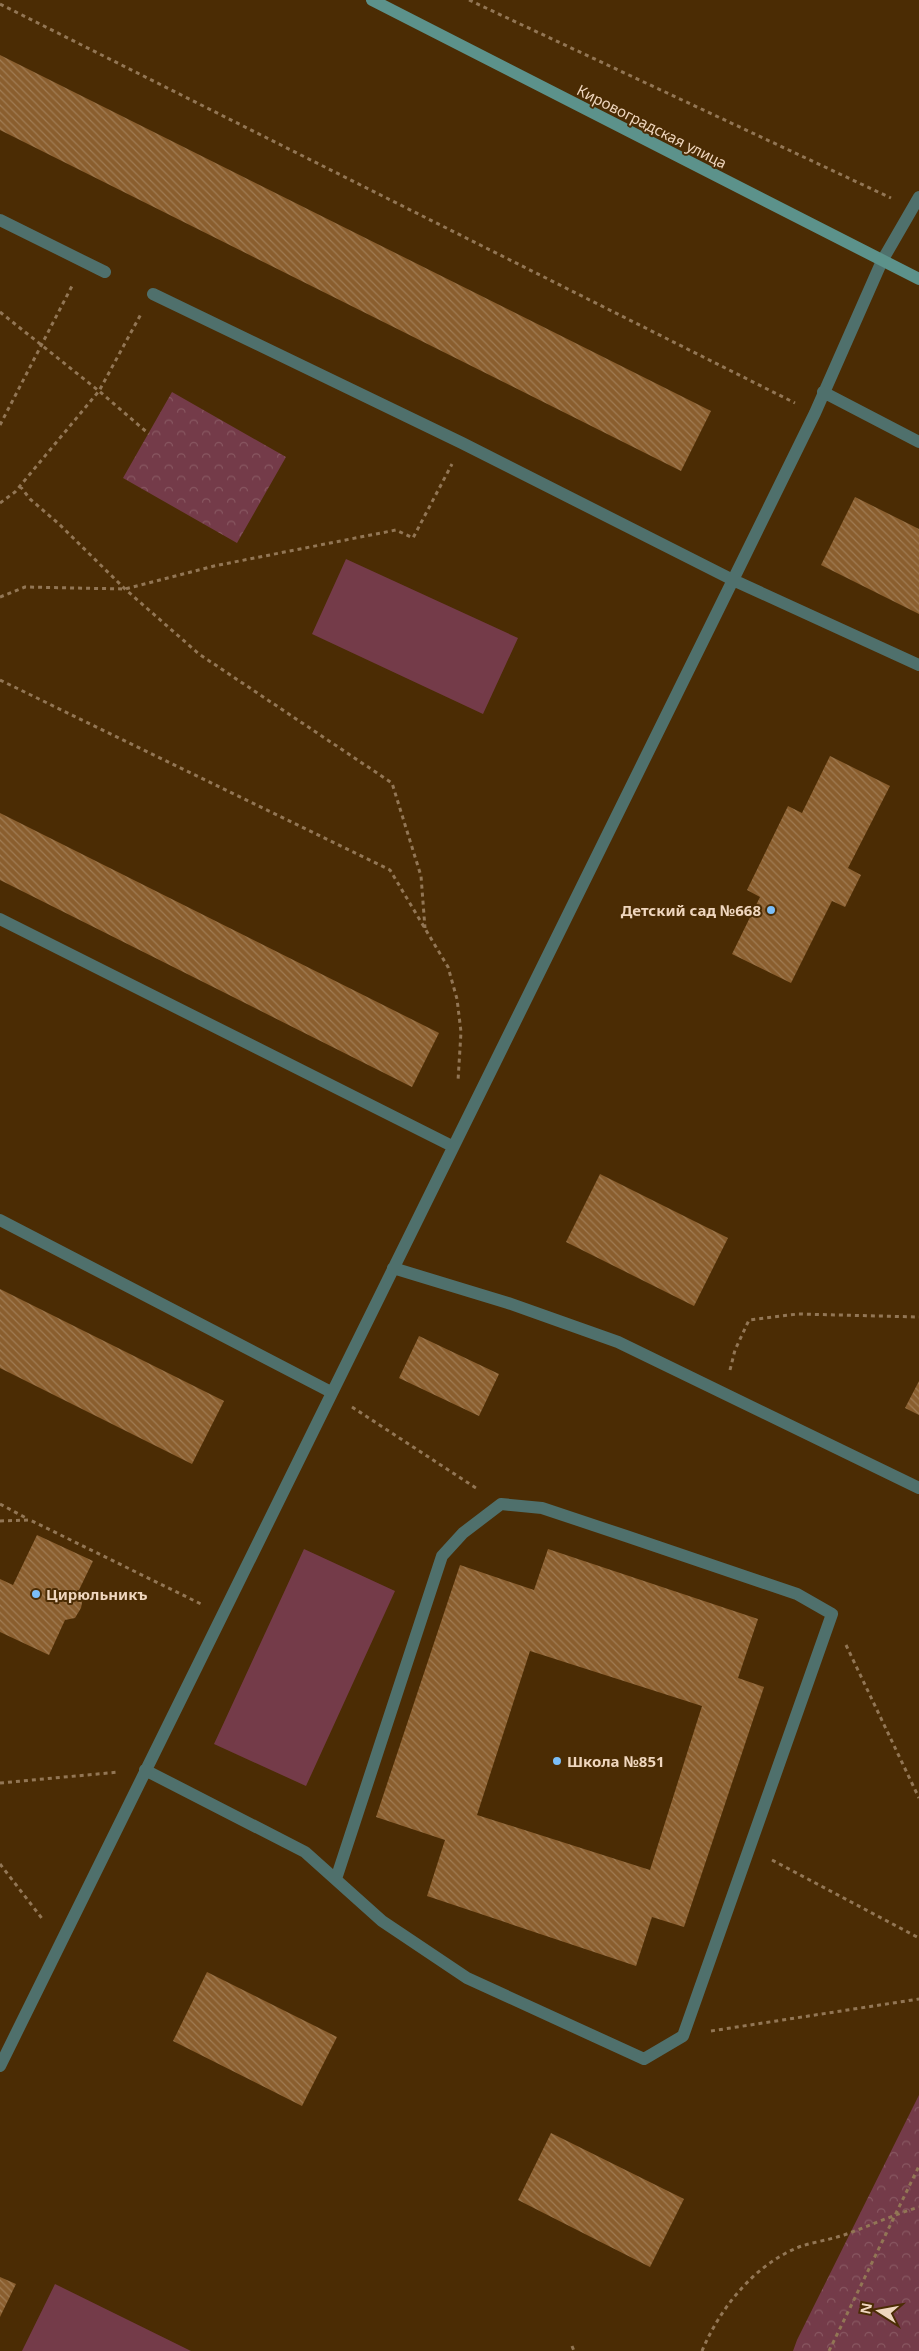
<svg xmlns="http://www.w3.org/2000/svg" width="919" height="2351" font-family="'Noto Sans',sans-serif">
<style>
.green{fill:#743b49}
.park{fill:url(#park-crowns)}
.building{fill:url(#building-back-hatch);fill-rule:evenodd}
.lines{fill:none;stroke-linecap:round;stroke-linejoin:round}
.path{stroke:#927655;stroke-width:3;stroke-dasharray:4 4;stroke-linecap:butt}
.lane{stroke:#4f706c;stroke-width:12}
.secondary{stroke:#5c928b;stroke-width:12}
.poi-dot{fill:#7bbef8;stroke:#4b2c04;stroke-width:2}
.labels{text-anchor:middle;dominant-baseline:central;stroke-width:4;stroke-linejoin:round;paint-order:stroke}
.street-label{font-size:15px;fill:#efd6be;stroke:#4b2c04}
.poi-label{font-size:15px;font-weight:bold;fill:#efd6be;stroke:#4b2c04;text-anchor:start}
</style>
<defs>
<pattern id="park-crowns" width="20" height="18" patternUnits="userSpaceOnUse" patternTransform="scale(1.25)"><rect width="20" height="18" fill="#743b49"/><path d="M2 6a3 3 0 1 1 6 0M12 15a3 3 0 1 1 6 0" fill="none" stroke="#885761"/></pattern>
<pattern id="building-back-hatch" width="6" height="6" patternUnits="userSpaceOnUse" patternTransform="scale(1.25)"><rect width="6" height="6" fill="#8a5e2e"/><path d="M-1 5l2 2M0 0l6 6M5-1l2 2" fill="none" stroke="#a07c54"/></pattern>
</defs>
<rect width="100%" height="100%" fill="#4b2c04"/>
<path class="green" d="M346,559l172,79 -35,76 -171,-80z
M304,1549l91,42 -89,195 -92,-42z
M55,2284l136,67h-169z"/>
<path class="park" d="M172,392l114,65 -49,86 -114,-65z
M919,2095v256h-126l4,-11z"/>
<path class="building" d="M0,55l711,356 -30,60 -681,-341z
M855,497l64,32v85l-98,-49z
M830,756l60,30 -42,82 13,7 -16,32 -13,-6 -41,82 -59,-29 28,-57 -13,-7 41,-84 14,7z
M0,813l439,220 -27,54 -412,-207z
M600,1174l128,64 -34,68 -128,-64z
M0,1289l224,112 -32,63 -192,-96z
M419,1336l80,38 -20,42 -80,-38z
M919,1381v34l-14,-7z
M37,1535l56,26 -14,29 4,7 -2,11 -6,10 -10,2 -16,35 -49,-23v-53l13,6z
M548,1549l210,70 -20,59 26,9 -80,240 -32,-10 -16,49 -209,-70 18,-56 -69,-23 84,-252 74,25zM530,1651l172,55 -52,164 -173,-55z
M207,1972l130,65 -35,69 -129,-65z
M551,2133l133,66 -34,68 -132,-67z
M0,2277l16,7 -16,33z"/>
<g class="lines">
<path class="path" d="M469,0l422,198
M0,4l795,399
M0,312l99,79 50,43
M0,425l73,-141
M20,486l10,13 29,25 66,65 74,65 193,129 29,93 4,52
M0,503l15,-11 84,-101 42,-77
M0,597l25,-10 100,2 89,-23 182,-36 17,8 39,-74
M0,680l390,190 58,97 9,32 4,33 -3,49
M730,1370l5,-20 14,-30 49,-6 121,3
M352,1407l127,83
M0,1504l28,15
M0,1521l30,-1 171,84
M846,1645l73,153
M0,1783l119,-11
M772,1860l147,78
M0,1864l44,57
M711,2031l208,-32
M572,2346l2,5
M702,2351c18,-43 52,-86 97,-104 14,-5 30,-7 45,-12 25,-9 49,-20 75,-28
M829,2351l90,-185"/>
<path class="lane" d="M0,220l105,52
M153,294l309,149 271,137 186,85
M823,392l96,50
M0,919l452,227
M0,1220l331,172
M393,1268l115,35 110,39 301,146
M145,1770l160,82 77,69 85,57 177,81 39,-23 149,-422 -35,-20 -171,-58 -84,-28 -41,-4 -38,29 -21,23 -106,323
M0,2066l733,-1486 82,-167 67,-152 37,-64"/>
<path class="secondary" d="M372,0l547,279"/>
</g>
<g class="poi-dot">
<circle cx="771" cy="910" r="5"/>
<circle cx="36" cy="1594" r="5"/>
<circle cx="557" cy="1761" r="5"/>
</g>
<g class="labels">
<g class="street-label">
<text transform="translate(652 126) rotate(27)">Кировоградская улица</text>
</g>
<g class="poi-label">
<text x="761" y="910" text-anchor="end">Детский сад №668</text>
<text x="46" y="1594">Цирюльникъ</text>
<text x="567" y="1761">Школа №851</text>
</g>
</g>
<g transform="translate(879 2311) rotate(281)" stroke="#4b2c04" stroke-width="4" paint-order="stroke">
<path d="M0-4L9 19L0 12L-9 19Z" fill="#efd6be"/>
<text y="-8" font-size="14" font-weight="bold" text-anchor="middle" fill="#efd6be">N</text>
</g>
</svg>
